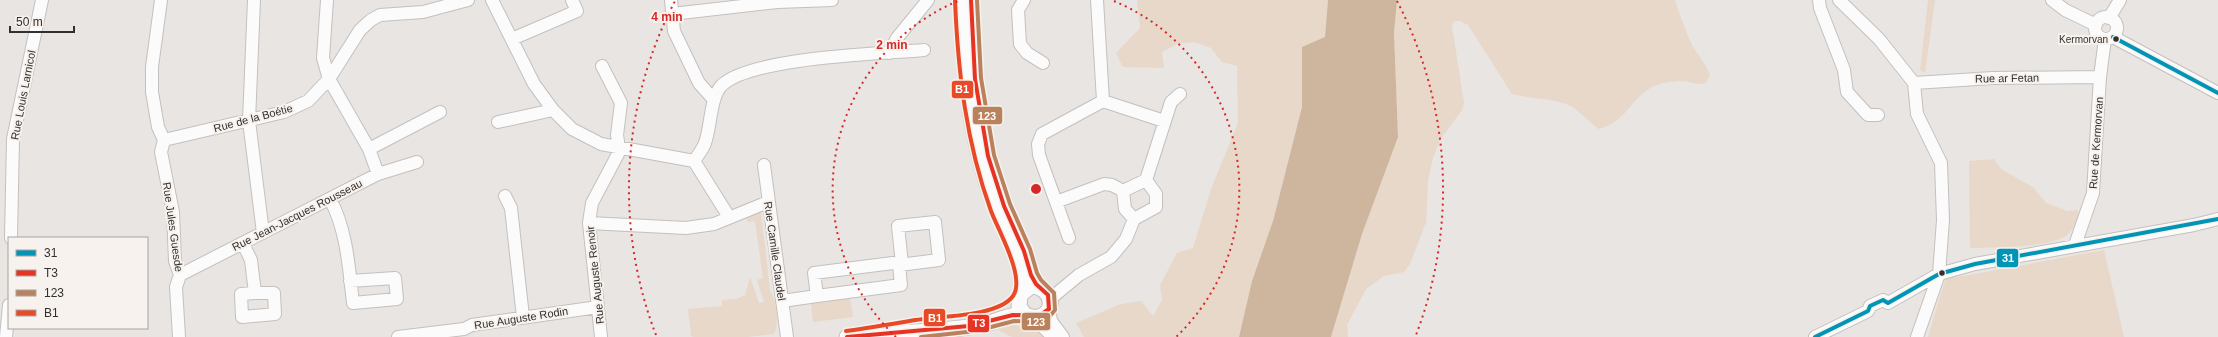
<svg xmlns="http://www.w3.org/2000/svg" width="2218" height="337" font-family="Helvetica,sans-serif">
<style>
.green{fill:#e8d8c9}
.water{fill:#ceb59d}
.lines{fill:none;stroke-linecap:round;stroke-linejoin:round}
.minor-casing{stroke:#c3c0be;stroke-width:14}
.major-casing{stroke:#c3c0be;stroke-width:17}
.minor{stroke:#fcfbfb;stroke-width:12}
.major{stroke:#fcfbfb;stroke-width:15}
.bus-1-casing{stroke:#f7f2ed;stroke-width:7}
.bus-2-casing{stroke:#f7f2ed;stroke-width:7}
.bus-3-casing{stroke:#f7f2ed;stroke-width:7}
.bus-4-casing{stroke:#f7f2ed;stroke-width:7}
.bus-1{stroke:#0094b7;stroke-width:4}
.bus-2{stroke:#e63323;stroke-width:4}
.bus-3{stroke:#b9825d;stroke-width:4}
.bus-4{stroke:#e84927;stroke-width:4}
.ring{fill:none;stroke:#d62828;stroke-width:2;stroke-dasharray:2 4}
.bus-dot{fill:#32302e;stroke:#f7f2ed;stroke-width:1.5}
.labels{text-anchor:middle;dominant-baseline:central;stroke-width:4;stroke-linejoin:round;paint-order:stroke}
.bus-label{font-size:10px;fill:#32302e;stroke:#f7f2ed;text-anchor:end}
.street-label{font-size:11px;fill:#32302e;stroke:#f7f2ed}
.centre{fill:#d62828;stroke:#f7f2ed;stroke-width:2}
.ring-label{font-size:12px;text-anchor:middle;font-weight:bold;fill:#d62828;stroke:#f7f2ed;stroke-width:4;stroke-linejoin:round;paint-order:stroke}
.line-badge{stroke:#f7f2ed;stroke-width:1.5}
.badge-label{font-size:11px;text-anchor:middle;font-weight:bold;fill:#fff}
</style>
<rect width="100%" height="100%" fill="#e8e5e2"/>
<path class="green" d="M1137,0h191l-3,37 -23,11v59l-29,114 -21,60 -13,56h-155l-8,-14 45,-19 20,-3 12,15 9,-16 -2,-15 17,-32 16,-5 18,-59 27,-66 -1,-57 -15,-4 -11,-14 -17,-6 -17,2 -15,8 2,16 -41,-1 -7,-14 24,-25z
M1397,0h278c5,15 10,30 17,45 6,11 14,18 18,30l-4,8c-9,3 -15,-2 -24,-2 -9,0 -22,2 -30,6 -22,12 -26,35 -53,42 -9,-6 -19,-17 -26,-22 -17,-9 -42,-8 -61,-13l-44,-69 -8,-4h-6l-2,5 12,77 -2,7 -22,30 -7,18 -5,22 -2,42 -16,42 -6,8 -20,4 -18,13 -19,36 1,12h-17l31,-103 36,-97 -4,-104z
M1928,0h7l-10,73 -5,-3z
M1994,159l7,10 32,18 13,16 21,8 11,-1c2,11 -7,25 -18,29 -22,9 -66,8 -90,9l-1,-87z
M750,212h11l9,78c6,12 10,31 4,44l-27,3h-53l-3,-1 -3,-27 34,-3v-6l15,-1 8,-4 5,-18 9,26 5,-1 -7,-22 6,-2 -8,-57 -8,1v-6z
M2104,250l20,87h-196l18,-60 18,-1z
M850,298l3,19 -40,5 -2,-19z
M1013,324l32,10 2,3h-35l-14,-7z"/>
<path class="water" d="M1328,0h69l-3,33 4,104 -36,97 -31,103h-92l13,-56 21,-60 29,-114v-60l23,-10z"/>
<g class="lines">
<g class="minor-casing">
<path id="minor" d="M161,0l-9,67v25l6,35 6,13 -3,12 12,60 2,49 5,14 -4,12 3,50
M254,0l-5,121 14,112
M327,0l-4,58 6,21 40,70 9,25
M492,0l42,84 19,26 19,19 29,15 93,17 35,56
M671,0l3,31 25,52 15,17
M1024,0l-6,10 2,34 7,9 16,10
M1097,0l6,101
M1819,0l1,8 24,62 3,22 21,23h10
M1839,0l40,39 35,44 3,31 24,49 2,57 -4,54 -22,63
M2052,0l13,10 31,15
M672,14l105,-12 55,-2
M2095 28a11 11 0 1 1 22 0a11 11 0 1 1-22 0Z
M2109,18l11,-18
M2113,37l105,56
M512,39l65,-28 -5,-11
M889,53l8,-15 31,-38
M1914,83l79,-5 107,-1
M1103,101l61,20
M498,122l55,-12
M164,140l120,-28 24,-11 21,-22 31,-49 11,-10 9,-5 43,-3 45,-12
M369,149l71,-37
M694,161c4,-6 9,-12 11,-18 6,-16 5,-46 17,-58 30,-28 158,-31 202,-35
M764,165l23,172
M1146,180l25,-78 9,-8
M505,196l6,12 12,109
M330,199c17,31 19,70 23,104l44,-4 -2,-21 -45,3
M1056,202l48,-18 8,1 11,6
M589,223l97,5 28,-4 54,-22
M11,238l2,-99 29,-139
M1069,238l-30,-83 -1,-11 4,-10 61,-33
M243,244l8,16 4,33
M2075,245l18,-52 7,-116 5,-38
M893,263l6,2 2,20 -84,11 -3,-23z
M899,265l40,-5 -4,-38 -37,4 4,38
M180,275l198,-101 39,-12
M255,293h19l1,21 -33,3 -1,-23z
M1050,299l29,-24 32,-18 15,-18 8,-20 22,-12v-13l-10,-14 -23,11 2,18 9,10
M782,301l35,-5
M1049,309l2,12 12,16
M1034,318l19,19
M6,337l3,-32
M398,337l66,-8 8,-4 126,-18
M601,337l-12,-114 3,-20 26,-49 1,-6 -2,-13 4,-32 -19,-37
M1815,337l53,-26 2,-5 13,-6 5,3 51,-29 36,-10 219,-39 24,-6"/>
</g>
<g class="major-casing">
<path id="major" d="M961,0c2,61 7,121 25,180 10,36 37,72 36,111
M1023,250l10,28 6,9
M847,337c45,-5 91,-4 135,-12 12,-3 23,-8 35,-10 7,-2 14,4 21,2 20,-4 14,-31 -7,-31l-11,9 -1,12 7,9"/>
</g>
<use href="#minor" class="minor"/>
<use href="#major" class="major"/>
<g class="bus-1-casing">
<path id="bus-1" d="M2113,37l105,56
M1815,337l53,-26 2,-5 13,-6 5,3 51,-29 36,-10 243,-45"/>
</g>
<g class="bus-2-casing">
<path id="bus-2" d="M847,337l122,-11 44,-11 26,1 10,-7 -1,-14 -12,-11 -5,-9 -7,-24 -20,-45 -16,-50 -13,-77 -4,-79"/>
</g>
<g class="bus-3-casing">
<path id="bus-3" d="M921,337l55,-6 38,-10 26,1 9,-5 6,-7 -1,-17 -13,-13 -4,-7 -7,-24 -20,-45 -16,-49 -13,-77 -4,-78"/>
</g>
<g class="bus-4-casing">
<path id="bus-4" d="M846,331c23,-3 46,-7 69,-11 24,-4 83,-3 98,-24 13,-18 -15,-66 -22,-85 -25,-69 -33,-138 -36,-211"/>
</g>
<use href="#bus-1" class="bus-1"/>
<use href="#bus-2" class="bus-2"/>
<use href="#bus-3" class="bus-3"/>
<use href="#bus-4" class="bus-4"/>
</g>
<g class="ring">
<path d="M896 337A204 204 0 0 1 958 1M1114 1A204 204 0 0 1 1176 337"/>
<path d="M656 335A407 407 0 0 1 675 1M1397 1A407 407 0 0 1 1416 335"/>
</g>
<g class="bus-dot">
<circle cx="2116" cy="39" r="3.5"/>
<circle cx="1942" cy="273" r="3.5"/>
</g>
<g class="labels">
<g class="bus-label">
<text x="2108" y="39">Kermorvan</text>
</g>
<g class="street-label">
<text transform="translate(2007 78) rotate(-1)">Rue ar Fetan</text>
<text transform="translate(23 95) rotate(-79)">Rue Louis Larnicol</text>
<text transform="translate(253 118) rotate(-15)">Rue de la Boétie</text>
<text transform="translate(2096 143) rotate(-86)">Rue de Kermorvan</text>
<text transform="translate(297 215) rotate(-27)">Rue Jean-Jacques Rousseau</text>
<text transform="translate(173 227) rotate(82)">Rue Jules Guesde</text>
<text transform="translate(775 251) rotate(82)">Rue Camille Claudel</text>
<text transform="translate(595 275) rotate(-96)">Rue Auguste Renoir</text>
<text transform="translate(521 318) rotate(-9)">Rue Auguste Rodin</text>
</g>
</g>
<circle cx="1036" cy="189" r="6" class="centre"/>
<g class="ring-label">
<text x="667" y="21">4 min</text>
<text x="892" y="49">2 min</text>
</g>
<g class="line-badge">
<rect x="951" y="80" width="23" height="19" rx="4" fill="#e84927"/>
<rect x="972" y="106" width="31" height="19" rx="4" fill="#b9825d"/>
<rect x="1996" y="248" width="23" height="20" rx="4" fill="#0094b7"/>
<rect x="923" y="308" width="23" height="19" rx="4" fill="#e84927"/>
<rect x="1021" y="312" width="30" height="19" rx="4" fill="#b9825d"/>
<rect x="967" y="314" width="23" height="19" rx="4" fill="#e63323"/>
</g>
<g class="badge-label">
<text x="962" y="93">B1</text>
<text x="987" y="120">123</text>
<text x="2008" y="262">31</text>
<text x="935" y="322">B1</text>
<text x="1036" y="326">123</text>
<text x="979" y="327">T3</text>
</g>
<rect x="8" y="237" width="140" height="92" fill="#f7f2ed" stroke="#a8a4a1"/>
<rect x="16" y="250" width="20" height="6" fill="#0094b7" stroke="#a8a4a1"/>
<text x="44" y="257" font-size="12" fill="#32302e">31</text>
<rect x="16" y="270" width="20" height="6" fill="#e63323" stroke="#a8a4a1"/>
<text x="44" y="277" font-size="12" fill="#32302e">T3</text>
<rect x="16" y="290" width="20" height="6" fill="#b9825d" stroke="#a8a4a1"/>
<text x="44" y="297" font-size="12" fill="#32302e">123</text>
<rect x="16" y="310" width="20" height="6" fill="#e84927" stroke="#a8a4a1"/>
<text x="44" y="317" font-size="12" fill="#32302e">B1</text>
<path d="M10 26v6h64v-6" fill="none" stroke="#32302e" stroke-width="2"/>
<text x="16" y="26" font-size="12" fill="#32302e" stroke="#f7f2ed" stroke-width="3" paint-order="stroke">50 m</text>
</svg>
